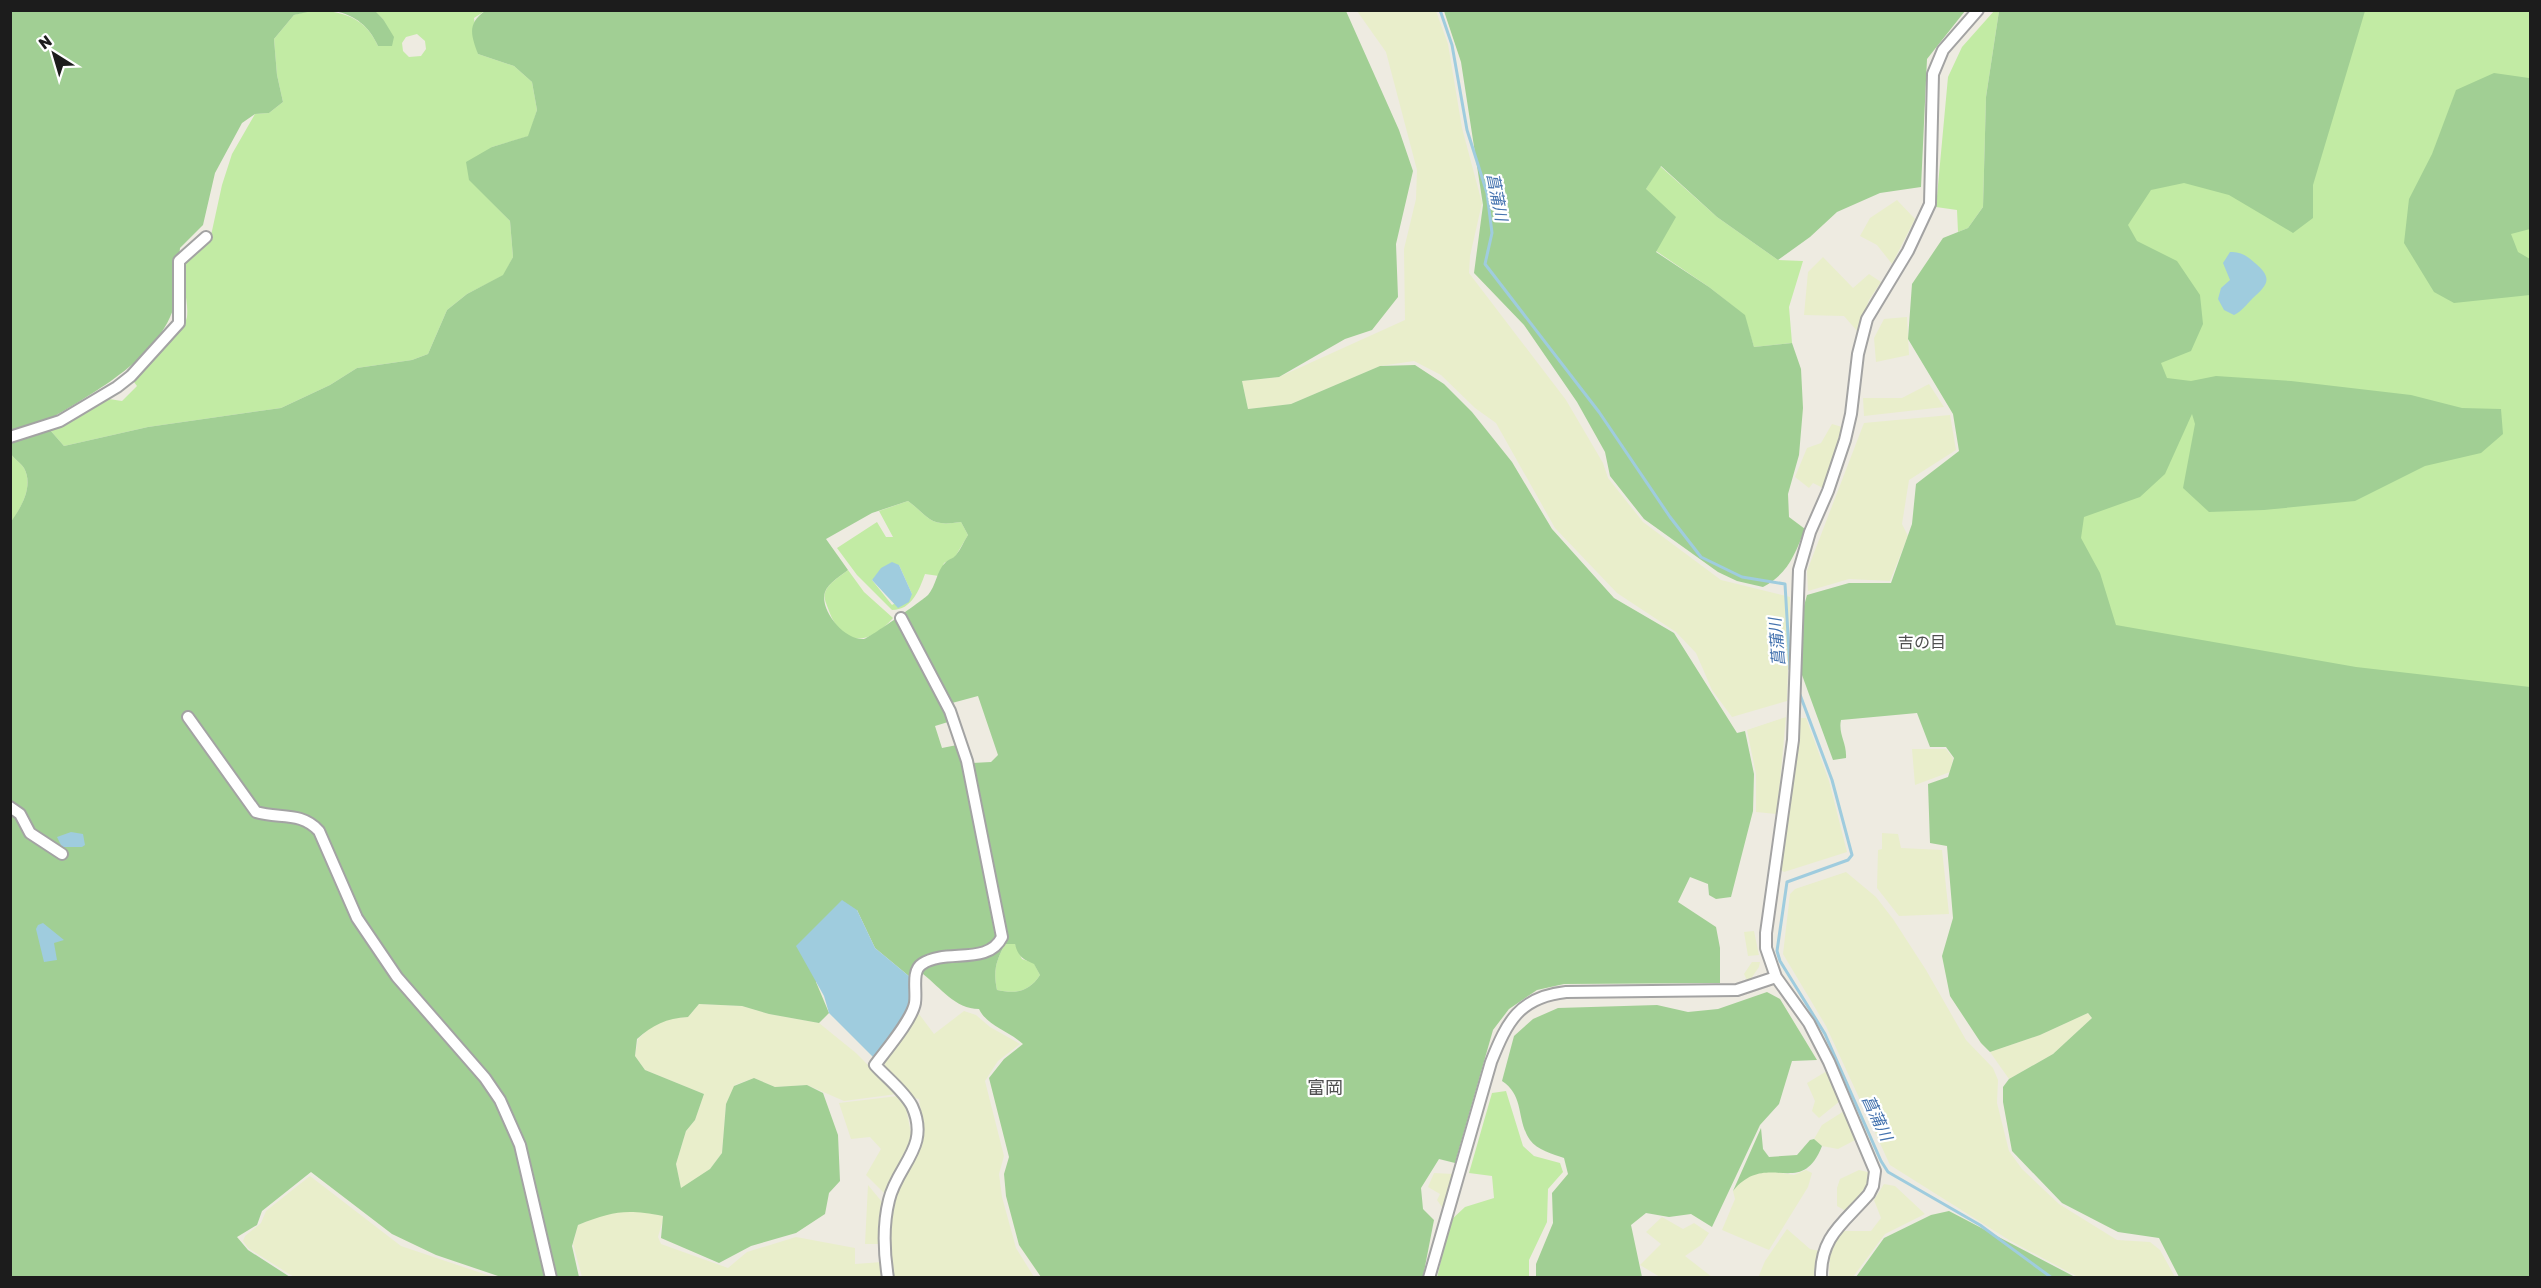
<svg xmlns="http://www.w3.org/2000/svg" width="2541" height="1288" font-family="Rubik,'Noto Sans JP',sans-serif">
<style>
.farmland{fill:#e9eecb}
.grass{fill:#c2eba4;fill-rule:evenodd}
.forest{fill:#a1cf94;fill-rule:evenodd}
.water{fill:#9fccde}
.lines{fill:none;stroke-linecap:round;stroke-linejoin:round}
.stream{stroke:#9fccde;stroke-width:3}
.street-casing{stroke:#a3a3a3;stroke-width:14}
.street{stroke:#fff;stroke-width:10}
.labels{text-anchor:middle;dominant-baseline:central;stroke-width:4.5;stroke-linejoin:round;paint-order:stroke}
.water-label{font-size:16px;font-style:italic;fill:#4573af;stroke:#fff}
.neighbourhood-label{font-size:16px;fill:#4f4f4f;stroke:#fff}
.quarter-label{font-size:18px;fill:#4f4f4f;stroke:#fff}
</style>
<rect width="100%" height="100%" fill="#eeebe1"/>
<path class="farmland" d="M1357,11h79l12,33 14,84 20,75 -12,53 -1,17 97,127 37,63 5,15 35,44 78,58 69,17 -3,104 -55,16 -20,-27 -16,-37 -20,-21 -59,-39 -62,-65 -59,-105 -21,-15 -34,-33 -27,-14 -34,5 -89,38 -43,5 -6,-28 37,-4 126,-57 -1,-71 12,-50 1,-29 -31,-118z
M1897,200l18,19 -23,45 -15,-19 -17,-9 10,-18z
M1823,257l30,31 16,-14 12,8 -12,18 -11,32 -14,-16 -40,-1 4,-43z
M1907,317l2,38 -33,7 -2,-24 10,-19z
M1929,384l15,23 -80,9 -1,-18h39z
M1950,415l6,35 -47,30 -7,44 6,12 -18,45 -41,-2 -41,12 -1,-20 57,-148z
M1832,424l10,3 -19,61 -10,-5 -4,5 -14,-11 12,-29 14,-5z
M1786,717l-9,97 -21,-2v-38l-9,-44z
M1800,718h6l23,63 18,71 -63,20 -3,-2z
M1912,749h34l7,9 -3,14 -35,13z
M1882,833l16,1 3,14 41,2 7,64 -50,2 -22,-28 1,-38 4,-1z
M1846,872l30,25 17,22 33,51 40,70 27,28 5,12 -1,23 12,48 13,18 37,35 58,36 33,2 10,8 15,27h-97l-69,-37 -119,-75 -64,-139 -43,-72 7,-60 5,-5z
M1754,931l5,24 -11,1 -4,-24z
M1752,962h8l-1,5 -9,13h-3l-3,-6z
M699,1004l43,2 27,8 50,9 37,30 41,41 -53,7 -37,-16 -32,2 -21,-9 -19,7 -9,19 -4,49 -12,16 -29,20 -5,-25 10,-33 9,-11 9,-26 -59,-24 -10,-14 3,-17 15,-14 20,-7 15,-1z
M964,1011l12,4 14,12 30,17 -22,17 -13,20 19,75 -5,18 3,23 14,51 18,29h-141l-4,-41 3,-39 30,-51 2,-15 -5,-32 -10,-2 -25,-25 1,-10 34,-48 15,20z
M2088,1013l4,5 -39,36 -44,25 -19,-27 50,-17z
M1827,1071l13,30 -21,17 -7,-7 3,-10 -8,-18z
M898,1096l8,12 6,30 -26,57 -20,-20 15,-26 -11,-12 -19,2 -12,-36z
M1844,1111l13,28 -19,10 -16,-3 -8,-7 8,-14z
M1806,1170l6,3 -4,14 -39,63 -47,-20 13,-31 -2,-8 11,-14 24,-6 26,4z
M1859,1170l13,3 -7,15 -19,23 -9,-5v-18l3,-9z
M1434,1173l19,1 -9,36 -7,-10 3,-6 -12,-7z
M310,1176l91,70 92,31h-199l-46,-29 -5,-7 2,-5 16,-13 5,-12z
M1884,1184l11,2 30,28 -40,20 -32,43 -24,1 1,-28 12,-19h29l10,-13 -7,-18z
M868,1185l14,17 -2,42h-15z
M610,1212h34l20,4 -6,21 3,7 67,24 19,-16 49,-15 59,11v16l27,-2 3,15h-303l-9,-33 5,-19z
M1662,1217l21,12 11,-6 15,10 -8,12 -16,11 27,21h-52l-20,-12 21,-21 -15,-12z
M1787,1229l23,20 10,2 -4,26 -58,1 7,-17z"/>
<path class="grass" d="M312,10c31,1 53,7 66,36h14l-9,-27 -9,-8h111l-11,7 4,36 36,12 18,16 5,28 -8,26 -37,11 -22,33 40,41 3,36 -9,18 -37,19 -20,16 -19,44 -16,6 -55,8 -27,17 -49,23 -133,19 -84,19 -14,-16 59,-31 13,2 15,-15 -3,-4c10,-15 51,-52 53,-65 2,-19 -7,-37 -4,-56l27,-21 12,-55 10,-31 23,-40 14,-1 14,-11 -6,-27 -3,-36 20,-24zM417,34l8,7 1,8 -5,7 -12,1 -6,-6 -1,-8 4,-6z
M1994,11h5l-13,86 -3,110 -15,21 -10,4 -1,-22 -21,-3 12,-130 14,-30z
M2279,11h251v841l-474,-193 1,-469z
M1660,166l57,51 61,43 25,1 -14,46 3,36 -38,4 -10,-32 -35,-28 -53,-36 -10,-62z
M11,454c3,5 10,9 13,14 10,18 -3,40 -13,54z
M908,501c23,17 20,26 53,21l7,13 -13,22 -11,6 -5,13 -14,-2c-6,16 -13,36 -33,36l-35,-35 -20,-27 40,-26 9,15h7l-14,-26zM899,565l13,29 -20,11 -20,-25z
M848,570l16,22 29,26c-24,27 -50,30 -64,-7 -2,-6 -6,-13 -4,-18 2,-9 17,-18 23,-23z
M1005,944h10l7,15 12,4 6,12c-11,17 -24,19 -43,15 -4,-19 -1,-29 8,-46z
M1506,1091l17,55 11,10 26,7 3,9 -15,17 -1,33 -18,38v17l-92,1 13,-57 15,-14 29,-9 -2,-22 -23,-3 23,-80z"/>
<path class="forest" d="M11,11h301l-18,4 -20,24 3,36 6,27 -14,11 -14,1 -13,9 -27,50 -12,52 -23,23c-2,17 0,38 -5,55 -14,54 -80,89 -125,116v11l14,16 84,-19 133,-19 49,-23 27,-17 55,-8 16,-6 19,-44 20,-16 36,-19 10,-18 -3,-36 -41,-41 -3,-18 26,-15 36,-11 9,-26 -5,-28 -18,-16 -36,-12c-7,-19 -11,-30 7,-43h861l53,119 14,41 -17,73 2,53 -26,33 -27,9 -66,38 -37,4 6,28 43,-5 89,-38 35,-1 29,19 28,28 40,50 40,67 62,69 60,35 63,100 8,-2 9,43 -1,37 -22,86 -15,2 -7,-4 -1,-11 -18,-7 -12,25 38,25 4,21v35l-156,1 -27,6 -28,19 -16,21 -38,133 -16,-4 -18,29 2,21 11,11 -11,57h-382l-22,-32 -13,-49 -2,-22 5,-17 -20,-79 15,-19 19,-15c-14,-13 -36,-18 -44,-35 -24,0 -38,-21 -56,-35l-13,3 -35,-29 -18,-38 -41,72 13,31 -10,10 -50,-9 -27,-8 -43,-2 -11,13c-22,1 -35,8 -51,22l-2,17 10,14 59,24 -9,26 -9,11 -10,33 5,24 29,-19 12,-16 4,-49 8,-18 20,-8 21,9 32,-2 16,8 15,42 2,46 -11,12 -4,21 -29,19 -45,13 -32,17 -58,-25 2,-22c-37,-7 -50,-5 -85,9l-6,21 7,31h-78l-65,-22 -44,-21 -81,-62 -49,39 -5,14 -20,12 11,13 42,27h-279l-1,-754c11,-15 24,-37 14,-55 -3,-5 -10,-9 -13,-14zM908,501c23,17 20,26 53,21l7,13c-4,6 -7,14 -12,20 -3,4 -8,4 -11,8 -8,7 -9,23 -17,32 -5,5 -59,43 -64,44 -19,2 -45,-29 -39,-47 3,-9 17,-17 23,-22l-22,-31 46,-26zM978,696l20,59 -7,7 -19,1 -15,-18 -15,3 -7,-22 13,-4 4,-19zM1005,944h10c3,12 7,15 19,20l6,11c-11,17 -24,19 -43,15 -4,-19 -1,-29 8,-46z
M335,11h40l8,8 11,18 -2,9h-14c-9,-20 -22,-30 -43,-35z
M1444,11h521l-38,48 -6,128 -41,6 -43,19 -27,25 -32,23 -61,-43 -56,-51 -15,23 30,28 -20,35 53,35 36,28 9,32 38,-4 9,26 2,39 -4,47 -11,39 1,23 16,12c-10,25 -17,45 -42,58l-26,-6 -19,-9 -74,-53 -34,-43 -5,-24 -28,-50 -53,-77 -50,-52 9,-68 -22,-143z
M1999,11h366l-52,174v33l-20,15 -64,-38 -45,-12 -33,7 -23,35 9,16 40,20 23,34 3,29 -12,27 -30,12 6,15 24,3 25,-5 75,5 120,14 51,13 39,1 2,25 -22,19 -56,13 -70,35 -91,9 -55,2 -26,-24 12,-64 -3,-10 -27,60 -25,23 -56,20 -3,21 19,35 16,52 240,42 174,20v590h-351l-20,-39 -41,-6 -56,-29 -50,-52 -9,-49v-15l6,-8 44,-25 39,-36 -4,-5 -48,22 -50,17 -9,-9 -31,-47 -8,-40 11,-38 -6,-72 -17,-3 -2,-59 20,-7 6,-19 -8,-11h-16l-13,-34 -76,7c-3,14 6,23 5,38l-13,2 -31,-85v-62l5,-18 42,-12h42l21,-59 4,-40 43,-33 -6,-37 -45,-75 4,-55 31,-46 25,-10 15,-21 3,-110z
M2494,73l35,5 1,5v146l-19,5 7,18 12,7v36l-76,8 -20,-11 -30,-49 5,-44 23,-45 24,-64z
M1767,992l13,7 37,61 -25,1 -13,43 -19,21 -48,102 -21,-13 -22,3 -23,-4 -15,12 11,52h-106v-13l17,-41 -1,-30 16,-19 -4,-16c-11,-4 -27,-8 -34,-18 -14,-20 -5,-44 -28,-59l12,-45 19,-17 25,-11 99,-3 31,7 30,-3z
M1761,1128l2,21 6,8 28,-2 13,-15 4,-1 8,7c-21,54 -55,3 -89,45z
M1949,1211l126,66h-219l28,-39 47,-23z"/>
<path class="water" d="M2230,252c11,0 16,3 25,11 19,16 12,22 -3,36 -6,6 -10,12 -18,16l-10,-5 -6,-11 3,-11 9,-8 -7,-17z
M892,562l7,3 13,29 -3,8 -11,6 -26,-28 9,-12z
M71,832l12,2 2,11 -3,2h-20l-5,-10z
M842,900l15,10 18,38 35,29 1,30 -36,52 -46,-46 -5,-17 -28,-50z
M43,923l21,17 -10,3 3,17 -13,2 -8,-33 2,-4z"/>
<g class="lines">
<path class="stream" d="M1440,10l12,35 15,85 20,63 5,40 -7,31 114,148 71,105 31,40 41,20 43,7 5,85
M1799,692l33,88 20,75 -4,5 -61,22 -10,69 3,10 45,73 56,127 7,11 92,53 72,53"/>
<g class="street-casing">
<path id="street" d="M10,437l50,-16 57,-34 14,-11 48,-53v-62l27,-24
M188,717l68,95c23,7 45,-1 63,19l38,87 40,59 88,101 15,22 20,45 31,133
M10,807l10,7 10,19 32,21
M888,1278c-4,-25 -5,-54 1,-78 8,-35 42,-53 23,-94 -8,-15 -25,-28 -37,-41 11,-15 37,-45 40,-62 2,-12 -4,-32 7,-39 24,-16 66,2 80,-27l-35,-176 -17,-50 -49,-93
M1429,1278l62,-216c16,-40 28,-65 75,-70l171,-2 39,-13
M1821,1278c-1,-42 23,-55 48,-84l4,-8 2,-15 -46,-109 -20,-39 -33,-46 -10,-29v-15l27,-193 6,-170 11,-38 18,-41 17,-51 6,-26 7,-60 9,-35 41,-68 22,-47 3,-130 10,-24 35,-40"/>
</g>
<use href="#street" class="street"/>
</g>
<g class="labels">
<g class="water-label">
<text transform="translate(1497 197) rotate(79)">菖蒲川</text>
<text transform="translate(1777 642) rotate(-95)">菖蒲川</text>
<text transform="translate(1877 1118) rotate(65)">菖蒲川</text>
</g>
<g class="neighbourhood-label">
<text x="1922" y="642">吉の目</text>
</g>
<g class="quarter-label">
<text x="1325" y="1088">富岡</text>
</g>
</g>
<rect width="2541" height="1288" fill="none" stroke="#1c1c1c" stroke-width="24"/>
<g transform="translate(54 54) rotate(323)" stroke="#ffffff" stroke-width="4.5" paint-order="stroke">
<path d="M0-4.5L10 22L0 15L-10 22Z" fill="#1c1c1c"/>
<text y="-9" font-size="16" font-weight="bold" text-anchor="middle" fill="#1c1c1c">N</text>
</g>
</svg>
